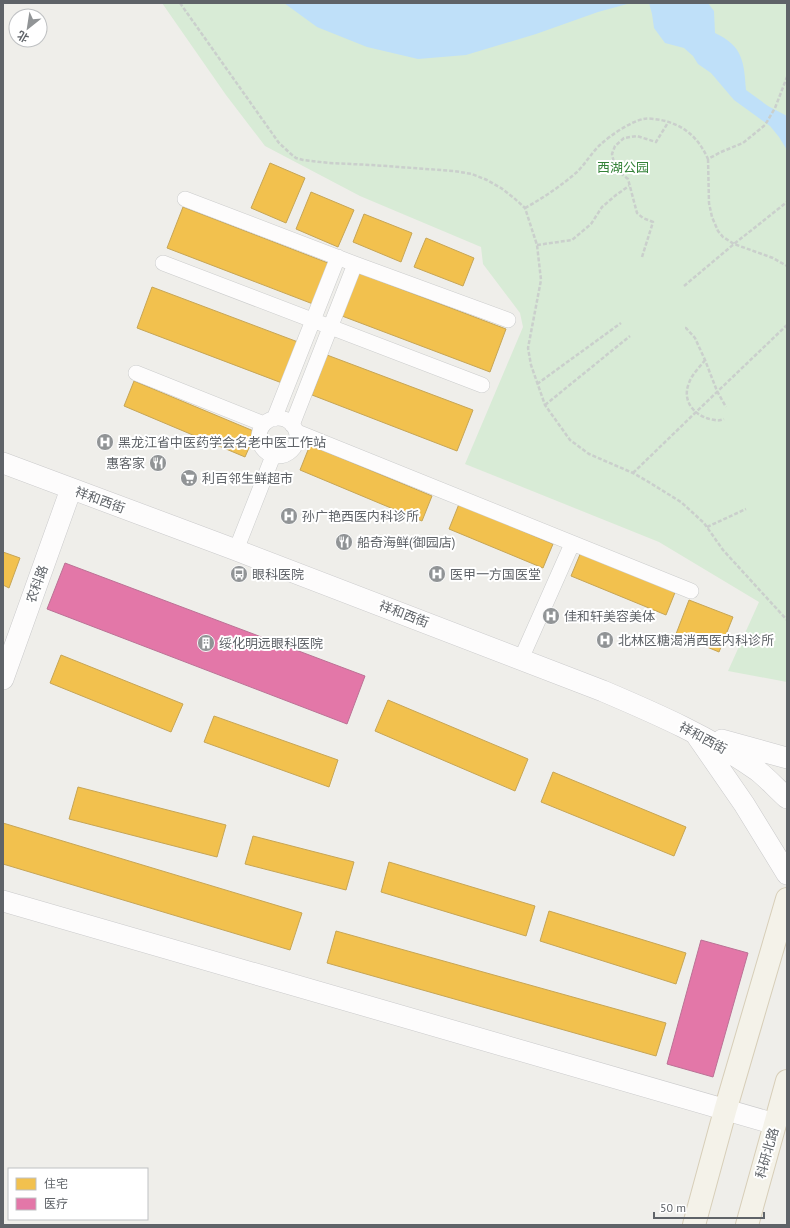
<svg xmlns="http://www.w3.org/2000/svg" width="790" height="1228" font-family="'PT Sans','Noto Sans SC',sans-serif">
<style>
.green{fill:#d8ebd6}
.water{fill:#bfe0f9}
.homes{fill:#f2c14e;stroke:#c6a556}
.health{fill:#e377a8;stroke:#bb7195}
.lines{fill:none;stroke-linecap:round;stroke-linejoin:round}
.street-casing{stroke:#cbcccc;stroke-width:16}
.secondary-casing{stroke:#cacacb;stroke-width:22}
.primary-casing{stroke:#d7ceb8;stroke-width:24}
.path{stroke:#cacfcc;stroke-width:2.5;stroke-dasharray:4 2;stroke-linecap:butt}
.street{stroke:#fdfcfc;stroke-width:15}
.secondary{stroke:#fdfcfc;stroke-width:21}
.primary{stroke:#f4f2e9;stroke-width:22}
.labels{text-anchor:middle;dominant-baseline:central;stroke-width:4;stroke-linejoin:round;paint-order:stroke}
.park-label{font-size:13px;fill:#348238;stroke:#fff}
.poi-label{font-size:13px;fill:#5f6368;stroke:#fff;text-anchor:start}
.street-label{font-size:13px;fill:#5f6368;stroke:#fff}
</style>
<rect width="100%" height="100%" fill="#efeeea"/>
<path class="green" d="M162,3h625v679l-59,-11 31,-69 -100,-60 -194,-78 58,-137 -3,-14 -37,-49 -2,-17 -121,-51 -95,-50 -39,-51z"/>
<path class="water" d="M284,3h347l-33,9 -62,22 -70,21 -48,4 -51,-12 -50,-20z
M649,3h59l6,8 1,22c28,13 29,29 31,57l22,16 19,10v34l-8,-13 -9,-11 -36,-26 -23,-27 -13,-9 -5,-8 -9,-8 -19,-5 -11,-15 -2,-14z"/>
<path class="homes" d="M270,163l35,15 -19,45 -35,-15z
M311,192l43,18 -16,37 -42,-18z
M183,207l145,56 -15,41 -146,-56z
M364,214l48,19 -11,29 -48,-20z
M426,238l48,20 -11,28 -49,-19z
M359,273l147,56 -16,43 -148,-56z
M152,287l146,55 -16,41 -145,-55z
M327,355l146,55 -16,41 -145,-56z
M134,381l122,51 -11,25 -121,-51z
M310,445l122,51 -10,25 -122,-51z
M459,504l94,40 -10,24 -94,-39z
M3,552l17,6 -11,30 -6,-3z
M581,552l95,38 -10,25 -95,-39z
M689,600l44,17 -14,35 -43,-18z
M61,655l122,49 -12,28 -121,-49z
M388,700l140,59 -13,32 -140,-60z
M214,716l124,44 -9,27 -125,-45z
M553,772l133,55 -12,29 -133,-54z
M78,787l148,38 -9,32 -148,-38z
M3,823l299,90 -12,37 -287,-86z
M253,836l101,26 -8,28 -101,-26z
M389,862l146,44 -9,30 -145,-44z
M549,911l137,42 -10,31 -136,-43z
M336,931l330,92 -10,33 -329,-93z"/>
<path class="health" d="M65,563l300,113 -18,48 -300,-115z
M701,940l47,13 -35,124 -46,-13z"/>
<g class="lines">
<g class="street-casing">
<path id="street" d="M185,199l170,65 153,56
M163,263l319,122
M136,373l128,51
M259 437a19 19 0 1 1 38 0a19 19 0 1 1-38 0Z
M274,419l64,-162
M292,425l63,-161
M297,432l394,159
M236,550l37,-94
M521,659l51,-115"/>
</g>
<g class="secondary-casing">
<path id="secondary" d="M3,463l233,87 367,141c54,23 107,46 155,80 10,8 19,18 29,27
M3,679l68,-190
M697,736l47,68 43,70
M722,740l65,18
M3,901l772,223"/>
</g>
<g class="primary-casing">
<path id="primary" d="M694,1225l31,-114 62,-212
M747,1225l40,-144"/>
</g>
<path class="path" d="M180,3l99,140 12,11 5,4 7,2 26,3 43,2 82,6 18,3 15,6 14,8 13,10 11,10 12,37 4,35 -13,68 3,17 14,40 25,35 19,14 44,19 14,8 34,21 23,21 19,27 64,70
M708,159l1,44 3,14 6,14 5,6 11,7 39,14 14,8
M525,208c18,-10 36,-22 52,-36 9,-9 15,-20 24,-28 10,-9 29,-22 42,-25 5,-1 12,0 18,1 23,5 37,17 47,39l13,-7 22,-9 22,-18 10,-17 12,-31
M537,245l35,-5 19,-16 11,-17 14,-12 13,-9
M642,257l11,-35 -10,-4 -6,-5 -9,-34 -9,-7 -5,-9 -2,-9 3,-8 9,-8 13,-2 19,6 13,-21
M684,286l50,-42 53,-42
M685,328h1l9,10 10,22 12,31 9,16
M705,360c-5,7 -13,14 -16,23 -8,19 7,35 26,37 3,1 6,0 9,-1
M537,384l84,-61
M545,405l85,-69
M633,473l62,-60 92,-88
M707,527l39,-18"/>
<use href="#street" class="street"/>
<use href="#secondary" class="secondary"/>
<use href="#primary" class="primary"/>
</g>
<defs>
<g id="hospital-disc" transform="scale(0.9)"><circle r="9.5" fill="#919496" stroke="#fff"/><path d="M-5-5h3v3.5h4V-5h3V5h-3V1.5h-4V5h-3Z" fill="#fff"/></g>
<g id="restaurant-disc" transform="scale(0.9)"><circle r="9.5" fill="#919496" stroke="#fff"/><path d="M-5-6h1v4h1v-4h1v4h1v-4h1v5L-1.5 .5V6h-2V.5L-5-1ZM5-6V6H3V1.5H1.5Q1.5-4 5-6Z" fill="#fff"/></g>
<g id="supermarket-disc" transform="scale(0.9)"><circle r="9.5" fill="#919496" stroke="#fff"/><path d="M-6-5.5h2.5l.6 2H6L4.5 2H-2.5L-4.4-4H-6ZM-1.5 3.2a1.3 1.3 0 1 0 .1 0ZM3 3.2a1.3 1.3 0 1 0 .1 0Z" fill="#fff"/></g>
<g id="bus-disc" transform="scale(0.9)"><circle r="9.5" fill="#919496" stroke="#fff"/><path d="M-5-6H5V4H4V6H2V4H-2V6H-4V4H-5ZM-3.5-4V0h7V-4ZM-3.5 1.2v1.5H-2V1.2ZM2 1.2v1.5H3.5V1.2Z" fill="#fff"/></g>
<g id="building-disc" transform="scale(0.9)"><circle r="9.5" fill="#919496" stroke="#fff"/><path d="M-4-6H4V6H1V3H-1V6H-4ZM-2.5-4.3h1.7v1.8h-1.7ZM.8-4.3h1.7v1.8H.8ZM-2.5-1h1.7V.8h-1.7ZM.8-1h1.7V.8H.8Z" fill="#fff"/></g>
</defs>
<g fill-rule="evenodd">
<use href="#hospital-disc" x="105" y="442"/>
<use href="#restaurant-disc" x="158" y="463"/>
<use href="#supermarket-disc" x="189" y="478"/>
<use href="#hospital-disc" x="289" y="516"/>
<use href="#restaurant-disc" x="344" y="542"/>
<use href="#bus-disc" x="239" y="574"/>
<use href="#hospital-disc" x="437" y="574"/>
<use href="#hospital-disc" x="551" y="616"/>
<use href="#hospital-disc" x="605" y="640"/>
<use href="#building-disc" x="206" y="643"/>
</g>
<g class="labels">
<g class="park-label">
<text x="623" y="167">西湖公园</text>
</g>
<g class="poi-label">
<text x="118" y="442">黑龙江省中医药学会名老中医工作站</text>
<text x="145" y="463" text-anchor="end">惠客家</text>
<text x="202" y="478">利百邻生鲜超市</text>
<text x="302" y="516">孙广艳西医内科诊所</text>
<text x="357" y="542">船奇海鲜(御园店)</text>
<text x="252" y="574">眼科医院</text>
<text x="450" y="574">医甲一方国医堂</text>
<text x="564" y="616">佳和轩美容美体</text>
<text x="618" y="640">北林区糖渴消西医内科诊所</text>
<text x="219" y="643">绥化明远眼科医院</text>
</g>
<g class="street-label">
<text transform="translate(100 500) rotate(20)">祥和西街</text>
<text transform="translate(37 584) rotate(-70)">农科路</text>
<text transform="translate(404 614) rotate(21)">祥和西街</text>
<text transform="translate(703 738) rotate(28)">祥和西街</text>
<text transform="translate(767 1153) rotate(-74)">科研北路</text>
</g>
</g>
<rect width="790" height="1228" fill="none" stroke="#5f6368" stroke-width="8"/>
<rect x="8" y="1168" width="140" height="52" fill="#ffffff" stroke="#bfc1c3"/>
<rect x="16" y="1178" width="20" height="12" fill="#f2c14e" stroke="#bfc1c3"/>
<text x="44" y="1188" font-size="12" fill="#5f6368">住宅</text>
<rect x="16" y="1198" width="20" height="12" fill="#e377a8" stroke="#bfc1c3"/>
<text x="44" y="1208" font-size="12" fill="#5f6368">医疗</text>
<g transform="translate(28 28) rotate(210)"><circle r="19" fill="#ffffff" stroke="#bfc1c3"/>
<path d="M0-3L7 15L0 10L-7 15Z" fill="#919496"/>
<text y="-6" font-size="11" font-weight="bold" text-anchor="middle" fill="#5f6368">北</text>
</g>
<path d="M654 1212v6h110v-6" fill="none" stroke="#5f6368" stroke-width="2"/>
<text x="660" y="1212" font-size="12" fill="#5f6368" stroke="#ffffff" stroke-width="3" paint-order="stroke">50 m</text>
</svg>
